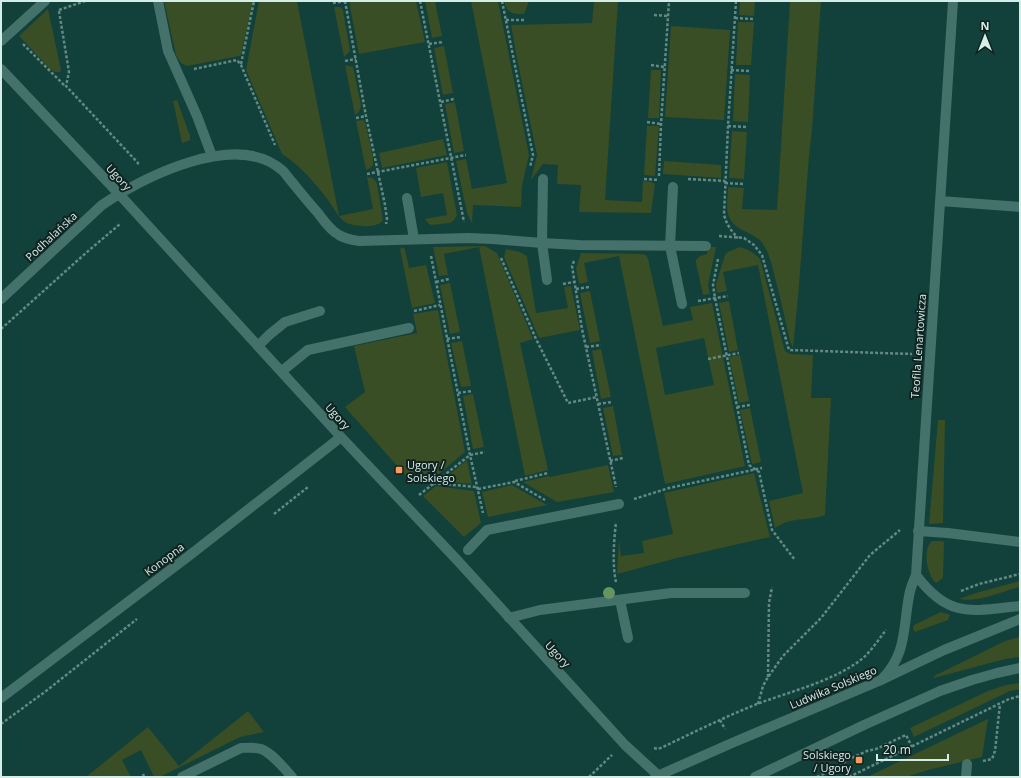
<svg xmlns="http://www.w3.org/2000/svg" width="1021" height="778" font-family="'Open Sans',sans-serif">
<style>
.green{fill:#394e24;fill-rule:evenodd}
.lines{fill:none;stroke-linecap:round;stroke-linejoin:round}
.path{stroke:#648984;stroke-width:2.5;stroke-dasharray:3 2;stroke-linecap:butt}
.lane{stroke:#44716a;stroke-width:10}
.street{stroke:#44716a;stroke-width:10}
.secondary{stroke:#44716a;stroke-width:10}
.tree{fill:#669562}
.poi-dot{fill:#ff9b5a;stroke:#102320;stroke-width:1.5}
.labels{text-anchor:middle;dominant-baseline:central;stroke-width:4;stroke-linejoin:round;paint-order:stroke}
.street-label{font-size:11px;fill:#d5ede9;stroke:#102320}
.poi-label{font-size:11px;fill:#d5ede9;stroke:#102320;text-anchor:start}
</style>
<rect width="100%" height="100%" fill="#12403b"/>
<path class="green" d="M164,1h89l-12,54 -2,1 -52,10 -6,-3 -5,-8z
M259,1h38l42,215 34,-7 -6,-32c6,1 8,2 10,7l6,36c-2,2 -2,3 -5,4 -7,4 -26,2 -33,-2 -7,-5 -12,-15 -17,-22 -13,-17 -28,-35 -46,-46l-36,-84z
M349,1h67l9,41 -66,12z
M425,1h10l7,35 -10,2z
M471,1h27l31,154 -7,31 -1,21 -48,-2 -1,18 -5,-10 -11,-52 10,-2 6,30 35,-6z
M504,1h25l-5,13c-12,0 -17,-1 -20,-13z
M594,1h24l-13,199 37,2 1,-21 8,1 4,2 -4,29 -72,-1 2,-27 -24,-1 1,-19 -15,-1 -12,16 6,-25 -20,-96 -6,-34 81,-2z
M740,1h15l-1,15 -15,-1z
M790,1h31l-9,129 -3,26 -11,141 -5,51 -3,-7c-5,-21 -9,-42 -15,-63 -2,-9 -4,-18 -8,-27 -2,-3 -4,-8 -6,-10 -11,-10 -29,-11 -33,-27 -2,-8 0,-18 0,-27l16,1 -2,21 35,1z
M334,7h6l3,3 7,41 -6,6z
M48,9l13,61 -1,2h-5l-4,-2 -32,-34z
M738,22h16l-3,43h-15z
M671,26l59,4 -6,90 -59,-3z
M444,46l9,47 -10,2 -9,-47z
M345,65l8,2 8,38c-1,5 -1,7 -6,10z
M651,70h10l-2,48h-11z
M735,74l15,1 -2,47 -15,-1z
M177,100l13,36v4l-2,1 -6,2 -9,-42z
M455,102l9,49 -10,2 -9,-49z
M363,120l2,2 8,35v8l-3,3 -4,2 -10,-49z
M647,126h12l-4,50 -11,-1z
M732,131l15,1 -3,47 -15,-1z
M443,139l4,16 -65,13 -3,-15z
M664,161l57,4v13l-58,-4z
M447,162l10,53 -3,5 -4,3 -19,2 -3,-2 -3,-4 22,-4 -4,-22 -22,4 -5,-29z
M485,246l12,7 36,86 -13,4 28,127 -23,6 -46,-229 -35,7 4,21 -9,1 -6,-29z
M403,247l2,3 4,18 17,-3 9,38 -23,5 -12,-59z
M708,247h8l-8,38 2,9 -7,1 -7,-32v-3l4,-4 7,-2z
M740,247c8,2 14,6 20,12l25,92 5,3 23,1 -2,43h20l-6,117c-12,5 -26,3 -38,7 -4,1 -8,4 -12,6l-6,-27 34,-8 -45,-228 -35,7 4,19 -10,2 -1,-9 9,-29 3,-3z
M506,249c8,2 16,2 21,8l9,56 32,-5 -4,-21 7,-1 9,44 -41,8 -35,-81z
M581,253l61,1 4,1 2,4 15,67 30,-6 -3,-13 22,-4 33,163 -80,18 -46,-228 -35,7 4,19 -9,2 -3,-16zM704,338l10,47 -49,10 -9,-47z
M450,283l10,49 -10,2 -10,-49z
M590,291l10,50 -10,2 -10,-50z
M729,301l9,49 -9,2 -10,-49z
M438,310l27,142 -31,26 -27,-1 -62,-70 20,-15 -11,-46 63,-13 -4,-19z
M462,341l9,45 -10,1 -10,-44z
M601,349l10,48 -10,2 -9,-48z
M740,355l9,46 -10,2 -10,-46z
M473,394l11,53 -11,2 -10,-53z
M613,406l9,49 -9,1 -10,-48z
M750,408l11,54 -9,2 -12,-54z
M938,420h7l-2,103 -14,1z
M467,460l5,24 -31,-3z
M608,465l6,27 -57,10 -34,-20 26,-6 1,1z
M754,473l16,64 -93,21 -60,16 2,-34 2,16 23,-3 -2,-12 31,-7 -9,-41z
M512,485l35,20 -59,12 -6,-25z
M436,486l38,5 7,32 -17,14 -41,-41z
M932,541h11l1,2 -1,35 -7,5c-9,-8 -14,-33 -4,-42z
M1020,581v6c-17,4 -43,16 -61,12l17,-6z
M941,612l7,2 2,1 -2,5 -33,12 -2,-3 1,-4z
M1020,637v20l-15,2 -71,19v-2l71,-35z
M1020,683v6l-10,2 -96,46 -4,-9 78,-37 18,-6z
M248,711l16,21 -24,5 -80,40h-6l-13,-27 -19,10 9,17h-45l62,-50 31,39z
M988,719l-6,38 -54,13 -22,7h-39z"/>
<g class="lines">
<path class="path" d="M345,1l21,115 19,89 2,14 -1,5
M420,1l44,221
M502,1l31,154 -3,12
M736,1l-8,125 -4,89c3,10 7,16 14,23
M333,3l12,-2
M59,10l26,-9
M59,11l10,61 -3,14 72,77 -1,1
M654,15l14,1
M735,18l19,1
M506,20h18
M23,44l42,42
M429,44l14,-2
M345,61l11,-2
M241,64l13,-63
M651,65l13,2
M194,69l43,-9 4,5 34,80
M731,70l20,1
M441,102l13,-3
M356,118l10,-2
M647,122l14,2
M728,126l19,1
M367,174l99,-19
M659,176l2,-52 8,-123
M644,179l15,1
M688,179l37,2
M725,183l19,1
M719,236l25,2 10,7 8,10 27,95 123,4
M431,256l39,199 13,58
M501,258l35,81 32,64 29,-6
M718,259l-5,26 2,13 34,167 10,7 13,58 23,30
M574,261l-2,5 10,63 34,158
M436,282l13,-3
M563,284l11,-2
M576,289l13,-2
M698,301l30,-5
M414,311l26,-6
M1,329l86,-77 33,-28
M447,339l14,-2
M586,347l15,-2
M708,359l31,-6
M458,393l14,-2
M598,404l14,-2
M737,407l13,-2
M610,461l13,-3
M408,481l69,6
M515,481l33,-8
M478,489l36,-7 31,18
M419,495l51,-40 15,-3
M634,499l35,-11 93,-20
M274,514l34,-27
M616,582c-4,-18 -2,-42 0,-60
M961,591l18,-7 41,-10
M768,677l1,-74 3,-16
M758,704l5,-18 5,-9 15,-21 38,-38 49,-63 30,-25
M720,720l5,9
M1,724l45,-33 91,-72
M654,748l4,1 5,-2c31,-15 62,-30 94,-43 34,-13 78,-23 106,-46 9,-8 16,-19 23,-28
M983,761l9,-2 3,-8 5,-47
M143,774l1,3
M589,777l23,-22
M817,777l22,-10 8,-7 20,-9 9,-2 30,-14 6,12
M849,777l160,-78 11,-3"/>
<path class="lane" d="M543,179l-1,64 5,37
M673,187l-3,59 12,58
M407,198l7,41
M258,346l11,-11 16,-13 35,-11
M282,371l26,-21 101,-22
M918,531l30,2 72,9
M620,600l8,38
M509,618l31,-8 131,-17h74
M182,777l59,-29c7,0 13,-1 20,1 11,4 23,19 31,28
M966,777l1,-13"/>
<path class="street" d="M158,1l10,50 29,65 15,40
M1,41l44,-40
M1,69l118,125 222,243 117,124 167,184 35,32
M940,201l80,6
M1,299l101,-94c42,-28 135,-76 181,-34 3,3 6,8 9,11 9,11 17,21 26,31 6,8 12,17 21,22 6,4 13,5 20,6l109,-3 25,1 49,4 37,2 127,1
M468,550l19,-20 132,-26
M916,575c33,44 55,36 104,31
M881,680c26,-25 22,-52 28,-84 1,-7 4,-14 7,-21l37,-574
M1,698l189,-143 151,-118"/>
<path class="secondary" d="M655,777l77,-34 147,-62 65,-31 76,-31
M755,777l109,-52 76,-34 32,-11 25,-7 23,-5"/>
</g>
<circle class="tree" cx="609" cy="593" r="6"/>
<g class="poi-dot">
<rect x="395" y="466" width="8" height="8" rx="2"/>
<rect x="855" y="756" width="8" height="8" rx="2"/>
</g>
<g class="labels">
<g class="street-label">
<text transform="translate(119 177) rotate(47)">Ugory</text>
<text transform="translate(51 236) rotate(-43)">Podhalańska</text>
<text transform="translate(918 346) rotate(-86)">Teofila Lenartowicza</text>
<text transform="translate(338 416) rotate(48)">Ugory</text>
<text transform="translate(164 559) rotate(-37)">Konopna</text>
<text transform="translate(558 654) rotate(47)">Ugory</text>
<text transform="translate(833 687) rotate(-23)">Ludwika Solskiego</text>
</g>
<g class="poi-label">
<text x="407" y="464">Ugory /<tspan x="407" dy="13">Solskiego</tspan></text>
<text x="851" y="754" text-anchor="end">Solskiego<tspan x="851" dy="13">/ Ugory</tspan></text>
</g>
</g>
<rect width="1021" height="778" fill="none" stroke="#d5ede9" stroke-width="4"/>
<g transform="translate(985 36)" stroke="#102320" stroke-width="3" paint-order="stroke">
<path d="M0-3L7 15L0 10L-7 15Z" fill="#d5ede9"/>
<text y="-6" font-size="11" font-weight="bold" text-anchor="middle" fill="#d5ede9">N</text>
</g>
<path d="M877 754v6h71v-6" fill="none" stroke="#d5ede9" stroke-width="2"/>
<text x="883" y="754" font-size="12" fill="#d5ede9" stroke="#102320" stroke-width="3" paint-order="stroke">20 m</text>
</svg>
